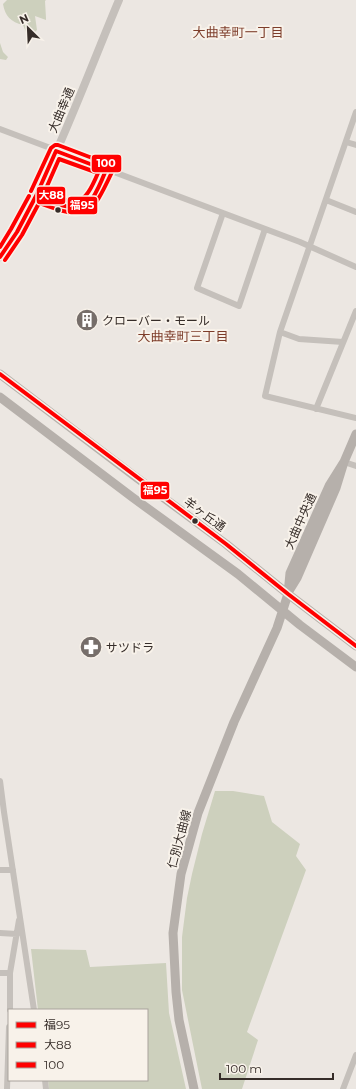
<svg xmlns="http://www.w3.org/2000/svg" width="356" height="1089" font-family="Montserrat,'Noto Sans JP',sans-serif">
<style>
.green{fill:#cdd0bd}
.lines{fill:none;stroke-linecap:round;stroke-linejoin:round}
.minor{stroke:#c5c0bb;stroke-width:6}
.tertiary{stroke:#c5c0bb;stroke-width:8}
.secondary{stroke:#b6b0ab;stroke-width:9}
.bus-1-casing{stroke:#f8f2ea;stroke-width:7}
.bus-2-casing{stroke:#f8f2ea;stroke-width:7}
.bus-3-casing{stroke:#f8f2ea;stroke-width:7}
.bus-1{stroke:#f00;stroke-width:4}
.bus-2{stroke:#f00;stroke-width:4}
.bus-3{stroke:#f00;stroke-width:4}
.bus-dot{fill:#362d29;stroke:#f8f2ea;stroke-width:1.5}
.labels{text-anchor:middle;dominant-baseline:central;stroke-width:4;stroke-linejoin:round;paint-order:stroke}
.street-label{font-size:12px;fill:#362d29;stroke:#f8f2ea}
.poi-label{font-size:12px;fill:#362d29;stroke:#f8f2ea;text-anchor:start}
.neighbourhood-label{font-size:13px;fill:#7d3d2a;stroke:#f8f2ea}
.line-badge{stroke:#f8f2ea;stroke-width:1.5}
.badge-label{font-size:11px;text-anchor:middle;font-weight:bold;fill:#fff}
</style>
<rect width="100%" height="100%" fill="#ece7e2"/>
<path class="green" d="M7,0h39l-1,1 1,17v2l-11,-4 2,14 -5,5 -6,-3 -3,-7c-12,-3 -18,-9 -20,-21z
M0,43l3,9 5,5 -2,3 -6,-1z
M215,791h18l31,5 8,26 28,22 -4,12 10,14 -59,162 11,8 -16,49h-40l-20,-99v-53l5,-39 5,-24 10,-40z
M31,949l55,1 4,17 76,-4 3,50 17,76h-137l-1,-9h99v-70h-109z"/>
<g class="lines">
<path class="minor" d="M356,112l-76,220 -15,64 91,22
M0,129l300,113 56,25
M346,142l10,3
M326,200l30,12
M223,213l-26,75 42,18 26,-77
M280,332l19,7 44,3
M316,409l40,-98
M344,462l12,4
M0,781l4,31 30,198
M0,870h13
M0,933l17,1
M0,973h10
M10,1010v-37l9,-53
M45,1080l1,9
M7,1089l2,-62
M343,1089l13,-34"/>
<path class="tertiary" d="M7,247c47,-77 77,-164 112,-247
M0,257l2,-3"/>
<path class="secondary" d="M0,374l133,101 93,69 62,50 68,52
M0,397l132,100 106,77 62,51 56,42
M289,591l8,-13 39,-90 8,-26 12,-28
M194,1089l-15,-69 -3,-28 -3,-59 8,-59 17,-61 36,-91 43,-94 11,-34 2,-21 39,-87 15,-24"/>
<g class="bus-1-casing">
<path id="bus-1" d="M56,151l50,19c-4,10 -8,20 -14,29 -14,17 -40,3 -56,-3z
M0,257l17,-25 19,-36
M0,374l226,170 62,50 68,52"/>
</g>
<g class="bus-2-casing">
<path id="bus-2" d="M59,159l39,14c-15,35 -20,32 -54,20z
M5,260l17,-25 17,-32"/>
</g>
<g class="bus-3-casing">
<path id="bus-3" d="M31,191l20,-43 4,-3h3l50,19 3,3 1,5c-21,45 -25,49 -73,31
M0,247l11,-18 18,-33"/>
</g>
<use href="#bus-1" class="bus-1"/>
<use href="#bus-2" class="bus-2"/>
<use href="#bus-3" class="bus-3"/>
</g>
<defs>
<g id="building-disc" transform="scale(1.15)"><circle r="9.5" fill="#766e6a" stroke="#f8f2ea"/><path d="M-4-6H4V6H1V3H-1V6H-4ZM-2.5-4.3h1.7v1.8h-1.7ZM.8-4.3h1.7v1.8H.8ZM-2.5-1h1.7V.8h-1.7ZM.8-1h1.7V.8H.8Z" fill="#fff"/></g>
<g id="pharmacy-disc" transform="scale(1.15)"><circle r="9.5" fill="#766e6a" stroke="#f8f2ea"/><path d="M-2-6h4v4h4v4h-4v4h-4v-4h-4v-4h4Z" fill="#fff"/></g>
</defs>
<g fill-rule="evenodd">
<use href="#building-disc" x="87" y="320"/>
<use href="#pharmacy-disc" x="91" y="647"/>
</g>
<g class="bus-dot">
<circle cx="58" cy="210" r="3.5"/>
<circle cx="195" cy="521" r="3.5"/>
</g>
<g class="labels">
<g class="street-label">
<text transform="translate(61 110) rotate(-67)">大曲幸通</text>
<text transform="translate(205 514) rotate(36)">羊ヶ丘通</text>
<text transform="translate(300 521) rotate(-66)">大曲中央通</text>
<text transform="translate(179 839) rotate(-75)">仁別大曲線</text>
</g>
<g class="poi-label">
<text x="102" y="320">クローバー・モール</text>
<text x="106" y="647">サツドラ</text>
</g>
<g class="neighbourhood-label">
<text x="238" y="32">大曲幸町一丁目</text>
<text x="183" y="336">大曲幸町三丁目</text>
</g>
</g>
<g class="line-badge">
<rect x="91" y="154" width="31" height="19" rx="4" fill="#f00"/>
<rect x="36" y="186" width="30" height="19" rx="4" fill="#f00"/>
<rect x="67" y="196" width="31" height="19" rx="4" fill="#f00"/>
<rect x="140" y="481" width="30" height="19" rx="4" fill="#f00"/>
</g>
<g class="badge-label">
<text x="106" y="167">100</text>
<text x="51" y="199">大88</text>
<text x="82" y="209">福95</text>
<text x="155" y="494">福95</text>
</g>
<rect x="8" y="1009" width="140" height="72" fill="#f8f2ea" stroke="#aaa39d"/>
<rect x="16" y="1022" width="20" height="6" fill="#ff0000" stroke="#aaa39d"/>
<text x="44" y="1029" font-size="12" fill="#362d29">福95</text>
<rect x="16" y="1042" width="20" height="6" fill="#ff0000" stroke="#aaa39d"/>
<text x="44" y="1049" font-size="12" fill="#362d29">大88</text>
<rect x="16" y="1062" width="20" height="6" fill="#ff0000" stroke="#aaa39d"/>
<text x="44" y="1069" font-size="12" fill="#362d29">100</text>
<g transform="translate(28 28) rotate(336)" stroke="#f8f2ea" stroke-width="3" paint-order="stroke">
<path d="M0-3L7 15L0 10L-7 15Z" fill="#362d29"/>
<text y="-6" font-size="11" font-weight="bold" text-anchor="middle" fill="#362d29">N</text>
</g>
<path d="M220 1073v6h113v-6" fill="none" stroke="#362d29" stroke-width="2"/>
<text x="226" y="1073" font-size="12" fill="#362d29" stroke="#f8f2ea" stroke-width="3" paint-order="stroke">100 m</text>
</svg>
